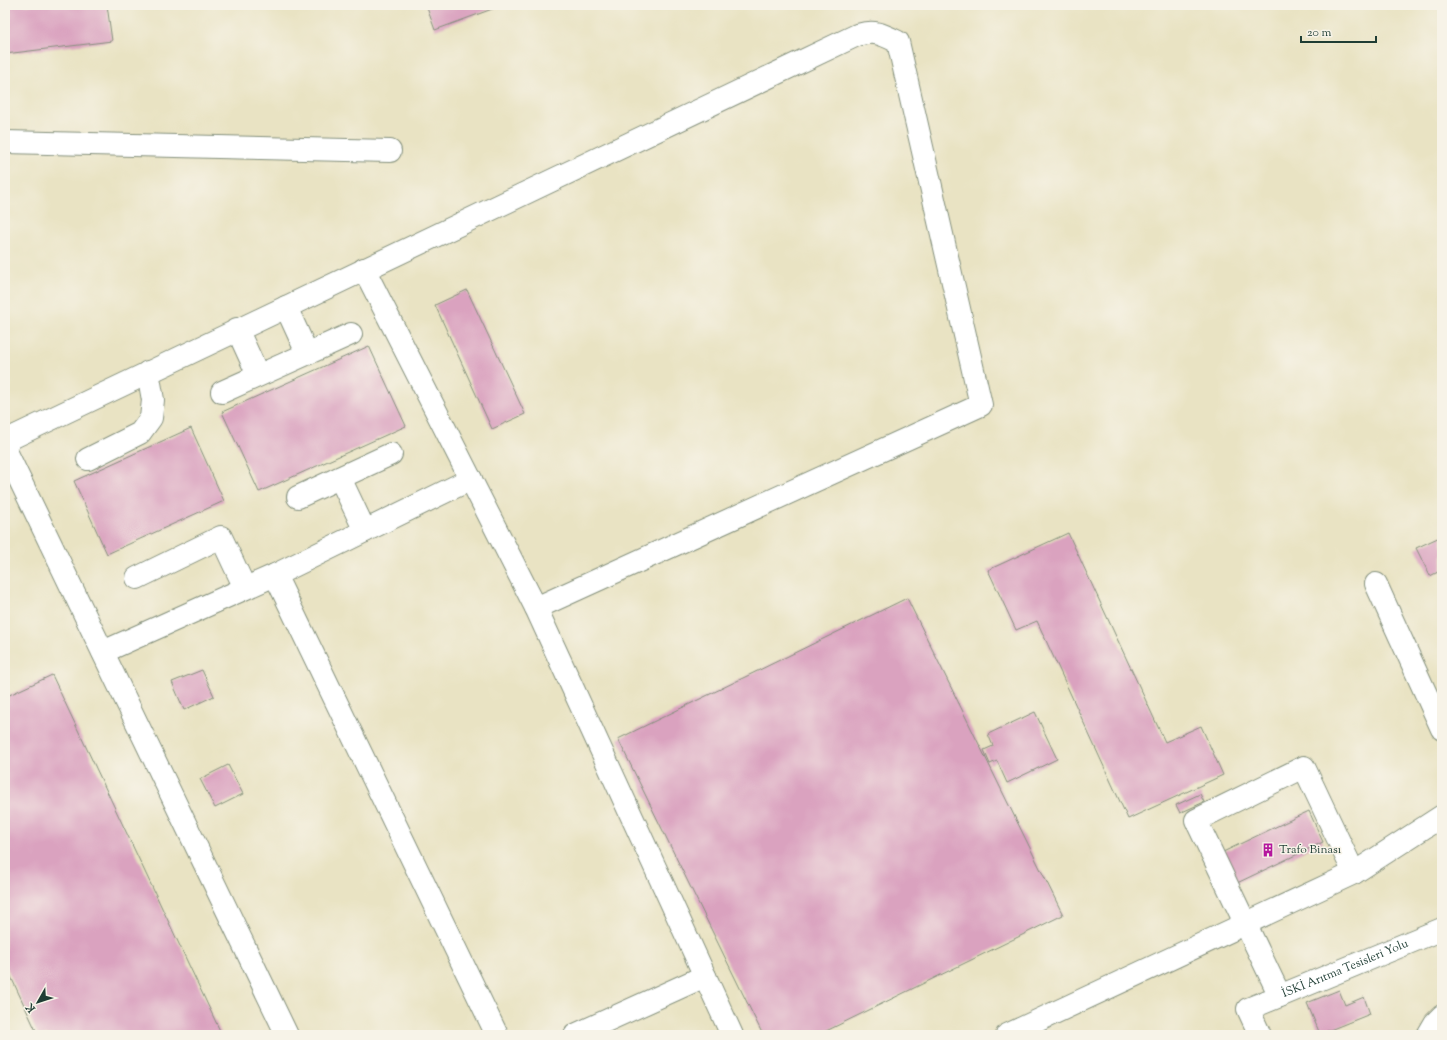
<svg xmlns="http://www.w3.org/2000/svg" width="1447" height="1040" font-family="'Sorts Mill Goudy',serif">
<style>
.building{fill:#daa2bf}
.lines{fill:none;stroke-linecap:round;stroke-linejoin:round}
.minor-casing{stroke:#84907c;stroke-width:24}
.minor{stroke:#fff;stroke-width:22}
.labels{text-anchor:middle;dominant-baseline:central;stroke-width:3;stroke-linejoin:round;paint-order:stroke}
.poi-label{font-size:12px;fill:#1f3d34;stroke:#f7f3e8;text-anchor:start}
.street-label{font-size:12px;fill:#1f3d34;stroke:#f7f3e8}
</style>
<rect width="100%" height="100%" fill="#f7f3e8"/>
<filter id="ink" filterUnits="userSpaceOnUse"><feTurbulence type="fractalNoise" baseFrequency=".025" numOctaves="2"/><feDisplacementMap in="SourceGraphic" scale="8" xChannelSelector="R" yChannelSelector="G"/><feConvolveMatrix kernelMatrix="1 2 1 2 8 2 1 2 1" color-interpolation-filters="sRGB"/></filter>
<filter id="wash" filterUnits="userSpaceOnUse"><feTurbulence type="fractalNoise" baseFrequency=".012" numOctaves="4" result="noise"/><feDisplacementMap in="SourceGraphic" scale="16" xChannelSelector="R" yChannelSelector="G"/><feGaussianBlur stdDeviation="0.9" result="paint"/><feColorMatrix in="noise" values="0 0 0 0 0 0 0 0 0 0 0 0 0 0 0 0 0 1.4 0 .05"/><feComposite in="paint" operator="in"/></filter>
<g filter="url(#wash)">
<rect width="100%" height="100%" fill="#e9e3c3"/>
<g id="blocks">
<path class="building" d="M5,5h102l5,36 -107,13z
M426,5h77l-68,25z
M467,290l58,124 -33,15 -57,-124z
M369,346l37,80 -147,66 -37,-80z
M191,428l33,73 -117,53 -33,-73z
M1068,533l97,209 36,-16 22,49 -95,44 -91,-198 -21,9 -28,-60z
M1442,536v34l-12,6 -14,-28z
M907,598l156,317 -245,120h-55l-145,-296z
M202,670l12,26 -30,14 -12,-28z
M52,675l170,360h-184l-33,-71v-267z
M1035,712l22,47 -50,24 -10,-22 -7,3 -6,-14 9,-4 -5,-12z
M228,765l15,29 -28,14 -15,-29z
M1200,794l4,8 -24,11 -4,-8z
M1309,811l14,31 -88,42 -14,-31z
M1339,990l6,15 19,-8 6,17 -50,20 -13,-31z"/>
</g>
</g>
<g filter="url(#ink)">
<use href="#blocks" fill-opacity="0" stroke="#84907c" stroke-width="1"/>
<g class="lines">
<g class="minor-casing">
<g id="minor">
<path d="M5,142l385,9"/>
<path d="M364,269l172,339 196,427"/>
<path d="M286,307l21,46"/>
<path d="M237,329l21,46"/>
<path d="M222,392l129,-58"/>
<path d="M5,441l852,-406c18,-5 25,-1 41,7l83,363 -445,203"/>
<path d="M5,449l282,586"/>
<path d="M88,459l52,-26 11,-15 2,-18 -5,-28"/>
<path d="M340,478l25,53"/>
<path d="M471,479l-196,96 222,460"/>
<path d="M298,497l93,-43"/>
<path d="M137,578l84,-41 24,51"/>
<path d="M1376,584l66,145"/>
<path d="M103,652l172,-77"/>
<path d="M1280,996l-84,-176 108,-53 50,106"/>
<path d="M575,1035l130,-59"/>
<path d="M1007,1035l347,-162 88,-57"/>
<path id="s1" d="M1260,1035l-12,-26 194,-80"/>
<path d="M1428,1035l7,-12 7,-7"/>
</g>
</g>
<use href="#minor" class="minor"/>
</g>
</g>
<defs>
<g id="building-bare" transform="scale(1.08)"><path d="M-4-6H4V6H1V3H-1V6H-4ZM-2.5-4.3h1.7v1.8h-1.7ZM.8-4.3h1.7v1.8H.8ZM-2.5-1h1.7V.8h-1.7ZM.8-1h1.7V.8H.8Z" fill="#b5179e" stroke="#f7f3e8" stroke-width="2.5" paint-order="stroke"/></g>
</defs>
<g fill-rule="evenodd">
<use href="#building-bare" x="1268" y="850"/>
</g>
<g class="labels">
<g class="poi-label">
<text x="1279" y="850">Trafo Binası</text>
</g>
<g class="street-label">
<text stroke="none"><textPath href="#s1" startOffset="134">İSKİ Arıtma Tesisleri Yolu</textPath></text>
</g>
</g>
<rect width="1447" height="1040" fill="none" stroke="#f7f3e8" stroke-width="20"/>
<g transform="translate(38 1002) rotate(231)" stroke="#f7f3e8" stroke-width="3" paint-order="stroke">
<path d="M0-3L7 15L0 10L-7 15Z" fill="#1f3d34"/>
<text y="-6" font-size="11" font-weight="bold" text-anchor="middle" fill="#1f3d34">K</text>
</g>
<path d="M1301 36v6h75v-6" fill="none" stroke="#1f3d34" stroke-width="2"/>
<text x="1307" y="36" font-size="12" fill="#1f3d34" stroke="#f7f3e8" stroke-width="3" paint-order="stroke">20 m</text>
</svg>
